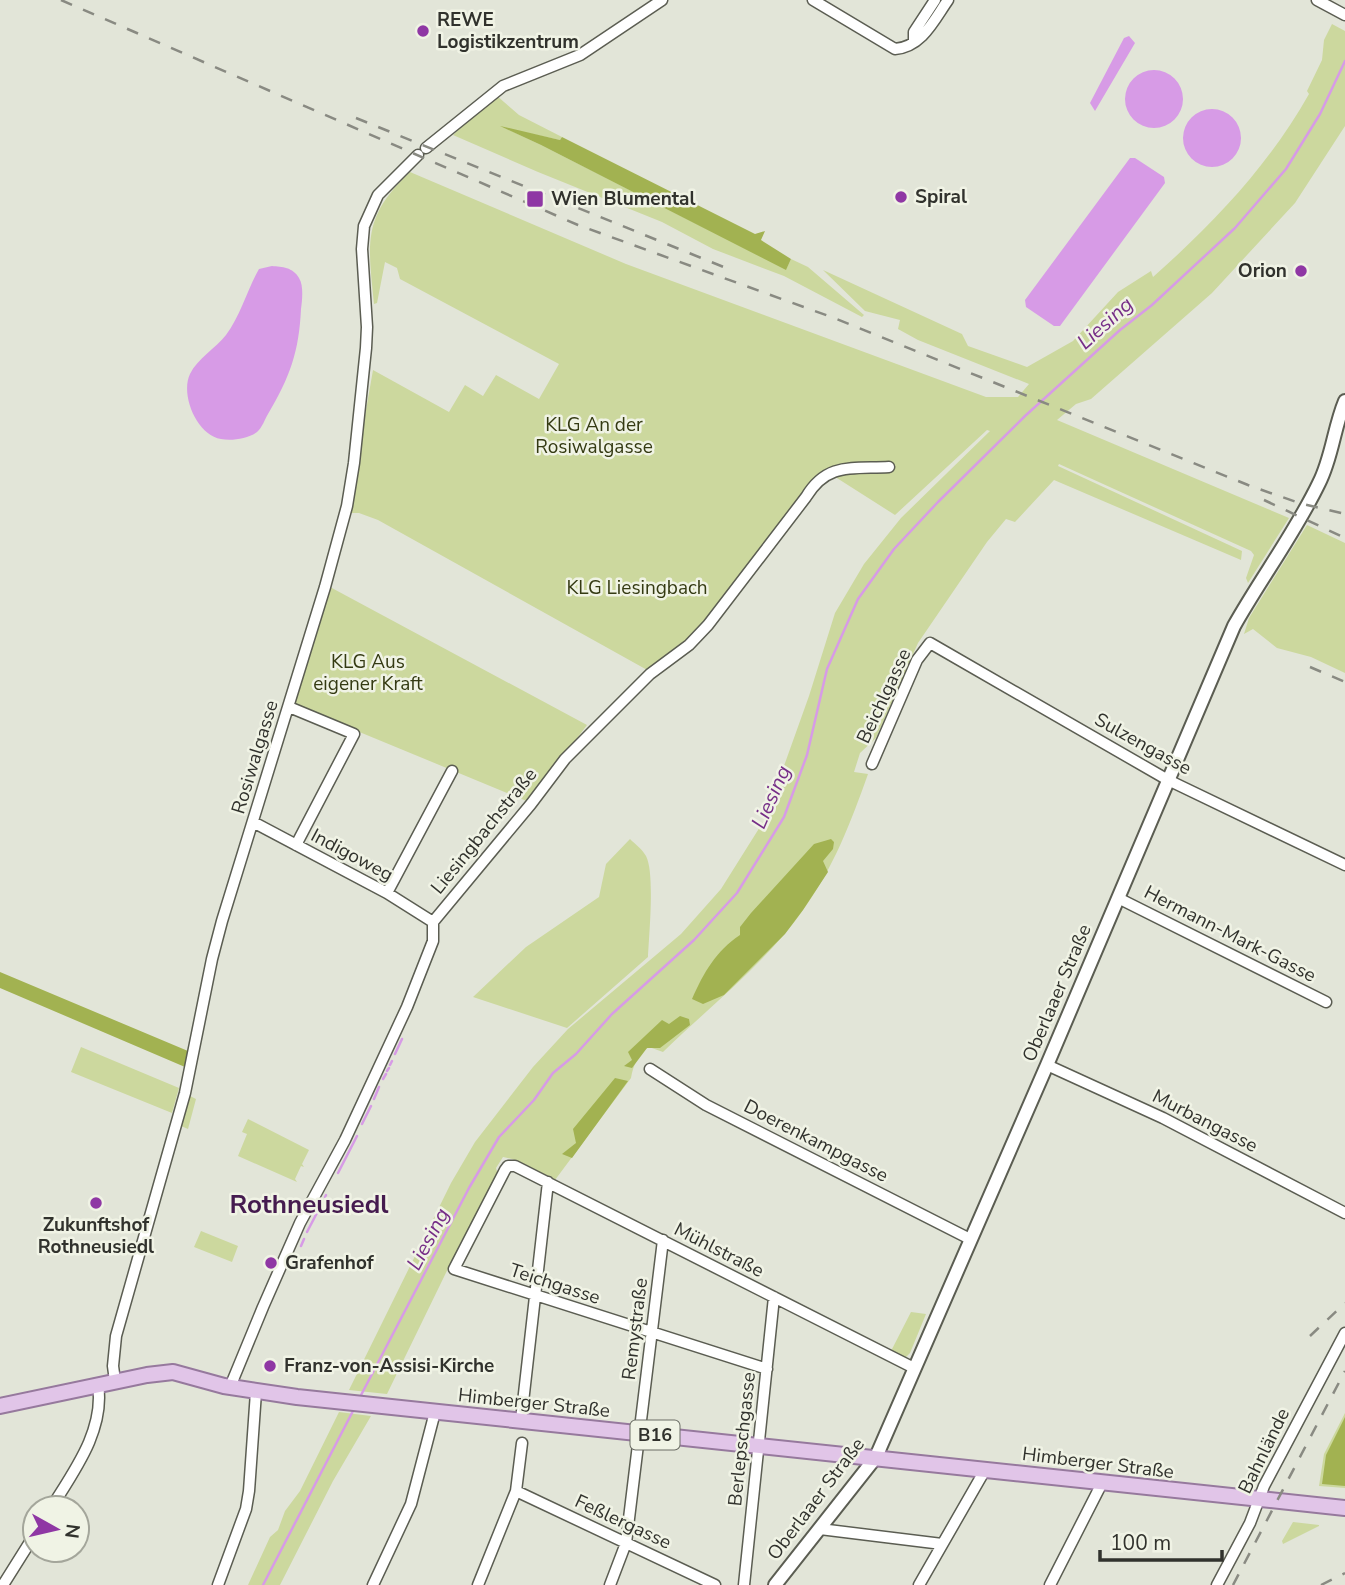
<svg xmlns="http://www.w3.org/2000/svg" width="1345" height="1585" font-family="'Nunito Sans',sans-serif">
<style>
.green{fill:#ccd89e}
.forest{fill:#a2b251}
.water{fill:#d79be6}
.lines{fill:none;stroke-linecap:round;stroke-linejoin:round}
.stream{stroke:#d79be6;stroke-width:2.5}
.minor-casing{stroke:#5b5d52;stroke-width:13}
.secondary-casing{stroke:#5b5d52;stroke-width:16}
.primary-casing{stroke:#96799d;stroke-width:18}
.minor{stroke:#fff;stroke-width:10}
.secondary{stroke:#fff;stroke-width:12}
.primary{stroke:#e1c5e8;stroke-width:14}
.rail{stroke:#898a82;stroke-width:2.5;stroke-dasharray:12 12;stroke-linecap:butt}
.poi-dot{fill:#8f37a4;stroke:#f0f3e5;stroke-width:2.5}
.labels{text-anchor:middle;dominant-baseline:central;stroke-width:5;stroke-linejoin:round;paint-order:stroke}
.shield{fill:#f0f3e5;stroke:#6a6c64;stroke-width:2}
.shield-label{font-size:18px;font-weight:bold;fill:#31322d}
.poi-label{font-size:19px;font-weight:bold;fill:#31322d;stroke:#f0f3e5;text-anchor:start}
.park-label{font-size:19px;fill:#343a12;stroke:#f0f3e5}
.street-label{font-size:19px;fill:#31322d;stroke:#f0f3e5}
.water-label{font-size:21px;font-style:italic;fill:#762e87;stroke:#f0f3e5}
.district-label{font-size:26px;font-weight:bold;fill:#451b4f;stroke:#f0f3e5}
</style>
<rect width="100%" height="100%" fill="#e2e5d8"/>
<path class="green" d="M1332,24l13,7v95l-50,77 -83,90 -121,106 -15,5 -19,16 232,98 -41,65 -2,-5 8,-23 -3,-4 -192,-87 -1,2 184,85 -1,9 -187,-80 -39,42 -9,-3 -19,23 -69,101 -42,95 -16,15 -6,19 14,2c-17,48 -35,95 -65,136 -37,53 -94,97 -140,142l-14,-5c-11,7 -16,19 -18,31l-76,102 -43,-21 -9,-2 -7,11 2,7 -39,71 -72,148 -38,-4 102,-207 24,-41 58,-75 35,-38 113,-95 40,-45 44,-70 44,-123 26,-83 29,-49 37,-46 89,-87 -3,-1 -92,85 -66,-42 -137,164 -43,34 -271,-151 -19,-7h-11l25,-143 76,42 16,-27 18,11 13,-21 43,24 20,-35 -159,-85 -3,-11 -12,-6 -8,41 -3,1c-6,-61 -12,-87 36,-132l216,92 360,133h32l11,-13 -111,-44 -20,-11 2,-9 -35,-9 -42,-41 139,64 6,12 59,21 46,-26 45,-49 33,-21 2,6c61,-54 116,-112 156,-183l-2,-3 15,-31 2,-20z
M496,95l23,20 43,22 -2,3 -55,-12 36,17 245,124 5,-10 17,8 56,48 -2,2 -78,-41 -71,-27 -51,-27 -124,-50 -85,-37z
M1307,525l38,18v130l-34,-16 -34,-9 -24,-19 -9,5 5,-16z
M330,587l257,138 -58,77 -235,-97z
M630,839c5,5 12,10 16,17 9,17 3,79 2,101l-81,71 -94,-31 53,-50 73,-50 7,-33z
M81,1047l98,41 -7,25 -101,-41z
M190,1096l6,3 -8,30 -7,-3z
M248,1119l61,31 -7,14 2,3 -3,-1 -6,13 2,3 -59,-26 9,-22 -5,-2z
M201,1231l37,15 -6,16 -38,-15z
M911,1312l15,2 -16,39 -6,6 -14,-6z
M339,1412l32,4 -38,65 -53,104h-32l22,-48 8,-7 7,-19 15,-20z
M1345,1413v75l-26,-2 5,-32z
M1293,1522l26,3v1l-36,18 -1,-3z"/>
<path class="forest" d="M500,126l60,14 2,-3 193,97 10,-3 -4,9 30,19 -5,11 -245,-125z
M831,839l3,3 -1,7 -10,12 5,11 -25,38 -18,24 -61,61 -21,9 -11,-5c12,-27 24,-48 48,-64v-8l11,-14 63,-69z
M0,972l188,79 -3,16 -185,-79z
M680,1016l9,3 1,6 -30,23h-13l-15,20 -8,-2 8,-6 -4,-8 34,-32 7,4z
M615,1078l13,3 -56,77 -10,-4 14,-11 -3,-14z
M1345,1417v69l-23,-2 4,-29z"/>
<path class="water" d="M1129,36l6,7 -40,68 -5,-8 34,-65z
M1125 99a29 29 0 1 1 58 0a29 29 0 1 1-58 0Z
M1183 138a29 29 0 1 1 58 0a29 29 0 1 1-58 0Z
M1130,158h5l29,19 1,6 -105,143h-6l-28,-19 -1,-7z
M272,266c10,1 21,1 27,12 5,8 3,23 2,31 -2,43 -11,68 -33,105 -3,5 -6,14 -11,18 -9,7 -26,9 -36,7 -24,-4 -41,-44 -31,-65 7,-15 26,-26 36,-39 15,-20 21,-45 33,-66z"/>
<g class="lines">
<path class="stream" d="M395,1054l7,-15
M390,1065l2,-4
M387,1071l2,-3
M383,1079l3,-5
M374,1099l5,-12
M362,1124l9,-18
M338,1173l19,-37
M325,1197l1,-2
M320,1206l2,-4
M307,1232l12,-23
M301,1246l3,-7
M292,1264l3,-6
M359,1399l110,-211 30,-51 35,-37 19,-27 23,-19 36,-40 82,-74 43,-47 47,-76 23,-62 20,-86 31,-70 36,-50 44,-47 87,-86 95,-86 32,-25 83,-77 51,-59 34,-55 25,-53
M263,1585l91,-176"/>
<g class="minor-casing">
<path id="minor" d="M813,0l82,49c27,-2 39,-29 53,-49
M1317,0l28,15
M914,42v-10l21,-32
M426,148l77,-62 77,-31 82,-55
M289,707l65,27 -58,111
M872,764l45,-104 13,-17 238,137 177,85
M253,822l134,71 46,29
M387,893l65,-122
M1118,898l208,104
M1047,1065l116,53 182,95
M650,1069l56,36 264,134
M767,1369l-313,-100 51,-99 3,-4h7l399,202
M115,1381l-2,-15 3,-30 69,-243 27,-134 10,-38 103,-334 22,-81 7,-43 12,-115 1,-21 -5,-78 2,-23 14,-31 40,-40
M230,1387l33,-80 37,-84 45,-83 62,-133 26,-66v-19l98,-118 34,-45 85,-85 39,-29 19,-20 98,-128c21,-35 46,-28 83,-30
M521,1420l27,-238
M516,1491l199,94
M51,1508c23,-37 54,-78 47,-123
M820,1529l122,15
M3,1585l32,-51
M218,1585l28,-76 3,-18 7,-99
M373,1585l38,-81 24,-92
M478,1585l38,-94 6,-48
M610,1585l16,-42 37,-303
M744,1585l30,-288
M919,1585l66,-115
M1050,1585l52,-102
M1217,1585l33,-62 14,-37 81,-153"/>
</g>
<g class="secondary-casing">
<path id="secondary" d="M775,1585l101,-128 171,-392 187,-439c27,-48 61,-93 85,-143 13,-25 15,-56 26,-82"/>
</g>
<g class="primary-casing">
<path id="primary" d="M0,1406l147,-31 26,-3 51,14 73,11 1048,111"/>
</g>
<use href="#minor" class="minor"/>
<use href="#secondary" class="secondary"/>
<use href="#primary" class="primary"/>
<path class="rail" d="M61,0l517,225 256,93 414,167 51,18 46,11
M356,118l370,150
M1264,500l81,38
M1310,667l35,15
M1310,1336l35,-33
M1233,1585l112,-214
M1321,1585l24,-12"/>
</g>
<g class="poi-dot">
<circle cx="423" cy="31" r="7"/>
<circle cx="901" cy="197" r="7"/>
<rect x="526" y="190" width="18" height="18" rx="3.5"/>
<circle cx="1301" cy="271" r="7"/>
<circle cx="96" cy="1203" r="7"/>
<circle cx="271" cy="1263" r="7"/>
<circle cx="270" cy="1366" r="7"/>
</g>
<g class="labels">
<rect class="shield" x="630.5" y="1420.5" width="49" height="29" rx="5"/>
<g class="shield-label">
<text x="655" y="1435">B16</text>
</g>
<g class="poi-label">
<text x="437" y="20">REWE<tspan x="437" dy="22">Logistikzentrum</tspan></text>
<text x="915" y="197">Spiral</text>
<text x="551" y="199">Wien Blumental</text>
<text x="1287" y="271" text-anchor="end">Orion</text>
<text x="96" y="1225" text-anchor="middle">Zukunftshof<tspan x="96" dy="22">Rothneusiedl</tspan></text>
<text x="285" y="1263">Grafenhof</text>
<text x="284" y="1366">Franz-von-Assisi-Kirche</text>
</g>
<g class="park-label">
<text x="594" y="425">KLG An der<tspan x="594" dy="22">Rosiwalgasse</tspan></text>
<text x="637" y="588">KLG Liesingbach</text>
<text x="368" y="662">KLG Aus<tspan x="368" dy="22">eigener Kraft</tspan></text>
</g>
<g class="street-label">
<text transform="translate(884 696) rotate(-65)">Beichlgasse</text>
<text transform="translate(1143 744) rotate(29)">Sulzengasse</text>
<text transform="translate(255 757) rotate(-73)">Rosiwalgasse</text>
<text transform="translate(484 831) rotate(-51)">Liesingbachstraße</text>
<text transform="translate(352 855) rotate(28)">Indigoweg</text>
<text transform="translate(1230 934) rotate(27)">Hermann-Mark-Gasse</text>
<text transform="translate(1057 993) rotate(-67)">Oberlaaer Straße</text>
<text transform="translate(1205 1121) rotate(27)">Murbangasse</text>
<text transform="translate(816 1141) rotate(27)">Doerenkampgasse</text>
<text transform="translate(719 1250) rotate(27)">Mühlstraße</text>
<text transform="translate(555 1284) rotate(18)">Teichgasse</text>
<text transform="translate(635 1329) rotate(-83)">Remystraße</text>
<text transform="translate(534 1403) rotate(6)">Himberger Straße</text>
<text transform="translate(742 1439) rotate(-84)">Berlepschgasse</text>
<text transform="translate(1264 1451) rotate(-64)">Bahnlände</text>
<text transform="translate(1098 1463) rotate(7)">Himberger Straße</text>
<text transform="translate(816 1499) rotate(-53)">Oberlaaer Straße</text>
<text transform="translate(623 1522) rotate(25)">Feßlergasse</text>
</g>
<g class="water-label">
<text transform="translate(1105 323) rotate(-42)">Liesing</text>
<text transform="translate(771 797) rotate(-66)">Liesing</text>
<text transform="translate(428 1239) rotate(-62)">Liesing</text>
</g>
<g class="district-label">
<text x="309" y="1204">Rothneusiedl</text>
</g>
</g>
<g transform="translate(56 1529) rotate(98)"><circle r="33" fill="#f0f3e5" stroke="#a4a69b" stroke-width="2"/>
<path d="M0-5L12 26L0 18L-12 26Z" fill="#8f37a4"/>
<text y="-10" font-size="19" font-weight="bold" text-anchor="middle" fill="#31322d">N</text>
</g>
<path d="M1100 1550v10h122v-10" fill="none" stroke="#31322d" stroke-width="3.5"/>
<text x="1110" y="1550" font-size="21" fill="#31322d" stroke="#f0f3e5" stroke-width="5" paint-order="stroke">100 m</text>
</svg>
